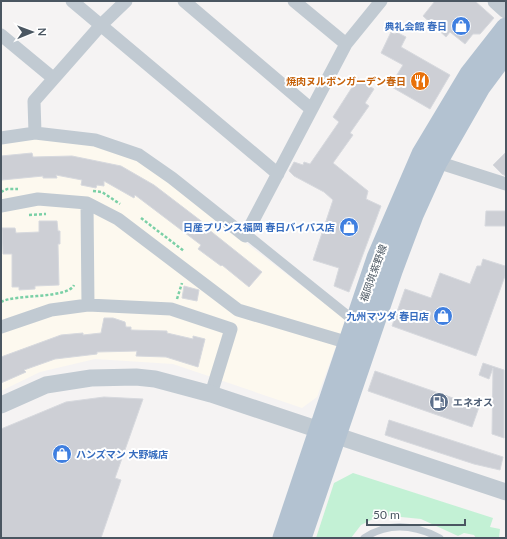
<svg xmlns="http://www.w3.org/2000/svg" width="507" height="539" font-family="Lato,'Noto Sans JP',sans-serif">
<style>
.commercial{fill:#fdf9ef}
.green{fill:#c3f1d5}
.building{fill:#cdcfd5;stroke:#d7d9de}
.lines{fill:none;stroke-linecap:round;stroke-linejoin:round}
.path{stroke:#7ad0a6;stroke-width:2.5;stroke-dasharray:3 2;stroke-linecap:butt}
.service{stroke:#c1cad2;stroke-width:7}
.pedestrian{stroke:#c1cad2;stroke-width:10}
.minor{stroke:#c1cad2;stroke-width:13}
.tertiary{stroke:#c1cad2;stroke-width:17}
.primary{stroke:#b3c2d1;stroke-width:21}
.labels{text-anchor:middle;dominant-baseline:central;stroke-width:4;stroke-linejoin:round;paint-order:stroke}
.shop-label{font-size:10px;font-weight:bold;fill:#366cbe;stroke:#fff;text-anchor:end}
.food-label{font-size:10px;font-weight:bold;fill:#c56008;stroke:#fff;text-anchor:end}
.street-label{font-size:10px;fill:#4a5661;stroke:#fff}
.service-label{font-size:10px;font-weight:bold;fill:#4e5e75;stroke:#fff;text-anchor:start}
</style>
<rect width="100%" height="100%" fill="#f5f3f3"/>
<path class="commercial" d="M38,136l58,8 41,15 209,161 -29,77 -15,11 -129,-44 -78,-5 -55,13 -39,19v-249z"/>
<path class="green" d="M353,473l140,45 -3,9 10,2 -1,9h-23l-2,-3 -10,-2 -6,3 -37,-17 -40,-4 -20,10 -10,13h-35l18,-55z"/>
<path class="building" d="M435,1h40l19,17 -14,16h-7l-8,10 -15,-12 -4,5 -23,-21z
M391,32l4,2 1,-2 10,5 -5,10 49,28 -20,34 -40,-23 13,-21 -22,-12z
M358,78l16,11 -9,14 4,3 -19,27 3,2 -20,28 35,28 -2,8 15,7 -32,86 -15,-6 5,-18 -26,-8 20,-60 -9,-8 -30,-16 -5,-5 5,-9 9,3 1,-3 6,2 29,-42 -6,-5z
M506,152v24l-4,-2 -9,-9z
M32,153l1,4 39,-1 49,10 33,19 55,42 -1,2 54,43 -13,15 -27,-22 -1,1 -23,-17 3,-4 -66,-50 -1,3 -30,-17v5l-7,-1 -1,3 -15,-3 1,-5 -26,-5 1,3h-14v-2l-41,4 -1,-24z
M486,211h20v15h-21z
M39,221h18l1,10h2v13h-2l1,41 -24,1v3l-16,1v-3h-7v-33h-9l-1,-26h13l1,5 23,-1z
M483,259l22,7v10l-29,80 -84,-30 13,-37 26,9 9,-25 30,11 7,-18h4z
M184,286l15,4 -2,11 -15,-3z
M104,318h9l12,4 1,5h5v3l36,1v2l26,6v-3l12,3 -7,28 -32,-10 -30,-1 1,-5 -40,1v2l-42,5 -31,11 2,2 -25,11v-26l60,-22 22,-2v2l18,-2z
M483,363l21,7v68l-12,-4 1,-66 -4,11 -10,-4z
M375,371l104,36 -7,20 -104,-36z
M104,397l39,2 -28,79 6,2 -20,58h-100v-109l65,-27z
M389,420l114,37 -3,13 -26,-6 -89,-29z"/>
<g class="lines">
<path class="path" d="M93,191l9,1 18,12
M1,192l6,-3h11
M29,215l17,-1
M141,218l43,33
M177,299l5,-16
M1,302c13,-8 67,-3 73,-17"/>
<path class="service" d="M364,538c24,-16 51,-13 76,0"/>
<path class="pedestrian" d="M251,238l97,78"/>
<path class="minor" d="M72,1l206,173
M184,1l127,108
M294,1l52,43
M1,35l52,43
M35,133l-1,-32 67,-76 25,-24
M1,138l34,-5 60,7 44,15 33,23 73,58 101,-192 35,-43
M437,162l69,22
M87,203l1,102
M1,206l37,-7 49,4 31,16 120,91 111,33
M1,327l50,-17 37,-5 83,4 60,20 -20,65"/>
<path class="tertiary" d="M496,1l10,9
M1,405l45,-20 45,-7 45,-1 19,2 56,15 295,98"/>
<path class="primary" d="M283,538l94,-280 45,-104 48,-80 36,-46
M301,538l91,-267 21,-56 24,-53 43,-75 26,-35"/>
</g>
<defs>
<g id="shop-disc" transform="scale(1)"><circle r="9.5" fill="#3f7fe0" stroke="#fff"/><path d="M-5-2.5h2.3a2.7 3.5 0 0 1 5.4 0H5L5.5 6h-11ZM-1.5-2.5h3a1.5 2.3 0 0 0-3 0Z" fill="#fff"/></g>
<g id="restaurant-disc" transform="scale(1)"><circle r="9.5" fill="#e8710a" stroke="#fff"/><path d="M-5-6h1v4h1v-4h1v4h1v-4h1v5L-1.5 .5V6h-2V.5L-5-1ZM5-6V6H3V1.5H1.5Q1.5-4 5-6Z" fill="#fff"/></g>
<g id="fuel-disc" transform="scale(1)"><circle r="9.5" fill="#5c6f8a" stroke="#fff"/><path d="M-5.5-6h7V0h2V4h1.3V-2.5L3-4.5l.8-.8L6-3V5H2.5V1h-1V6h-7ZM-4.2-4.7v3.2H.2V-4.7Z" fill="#fff"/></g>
</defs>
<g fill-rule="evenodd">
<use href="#shop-disc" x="461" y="26"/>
<use href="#restaurant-disc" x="420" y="81"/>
<use href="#shop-disc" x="349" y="227"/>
<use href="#shop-disc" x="443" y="316"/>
<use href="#fuel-disc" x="439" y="402"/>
<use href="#shop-disc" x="62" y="454"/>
</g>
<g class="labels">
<g class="shop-label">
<text x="447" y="26">典礼会館 春日</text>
<text x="335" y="227">日産プリンス福岡 春日バイパス店</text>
<text x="429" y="316">九州マツダ 春日店</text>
<text x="76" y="454" text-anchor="start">ハンズマン 大野城店</text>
</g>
<g class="food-label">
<text x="406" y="81">焼肉ヌルボンガーデン春日</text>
</g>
<g class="street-label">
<text transform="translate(373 273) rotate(-70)">福岡筑紫野線</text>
</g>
<g class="service-label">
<text x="453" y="402">エネオス</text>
</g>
</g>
<rect width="507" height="539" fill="none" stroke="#4a5661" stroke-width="4"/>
<g transform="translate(32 32) rotate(89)" stroke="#ffffff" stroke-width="3" paint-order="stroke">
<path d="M0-3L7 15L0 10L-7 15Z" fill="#4a5661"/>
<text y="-6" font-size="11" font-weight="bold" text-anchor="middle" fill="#4a5661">N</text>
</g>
<path d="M367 519v6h98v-6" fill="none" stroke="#4a5661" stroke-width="2"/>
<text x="373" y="519" font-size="12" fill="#4a5661" stroke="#ffffff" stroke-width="3" paint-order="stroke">50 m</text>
</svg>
